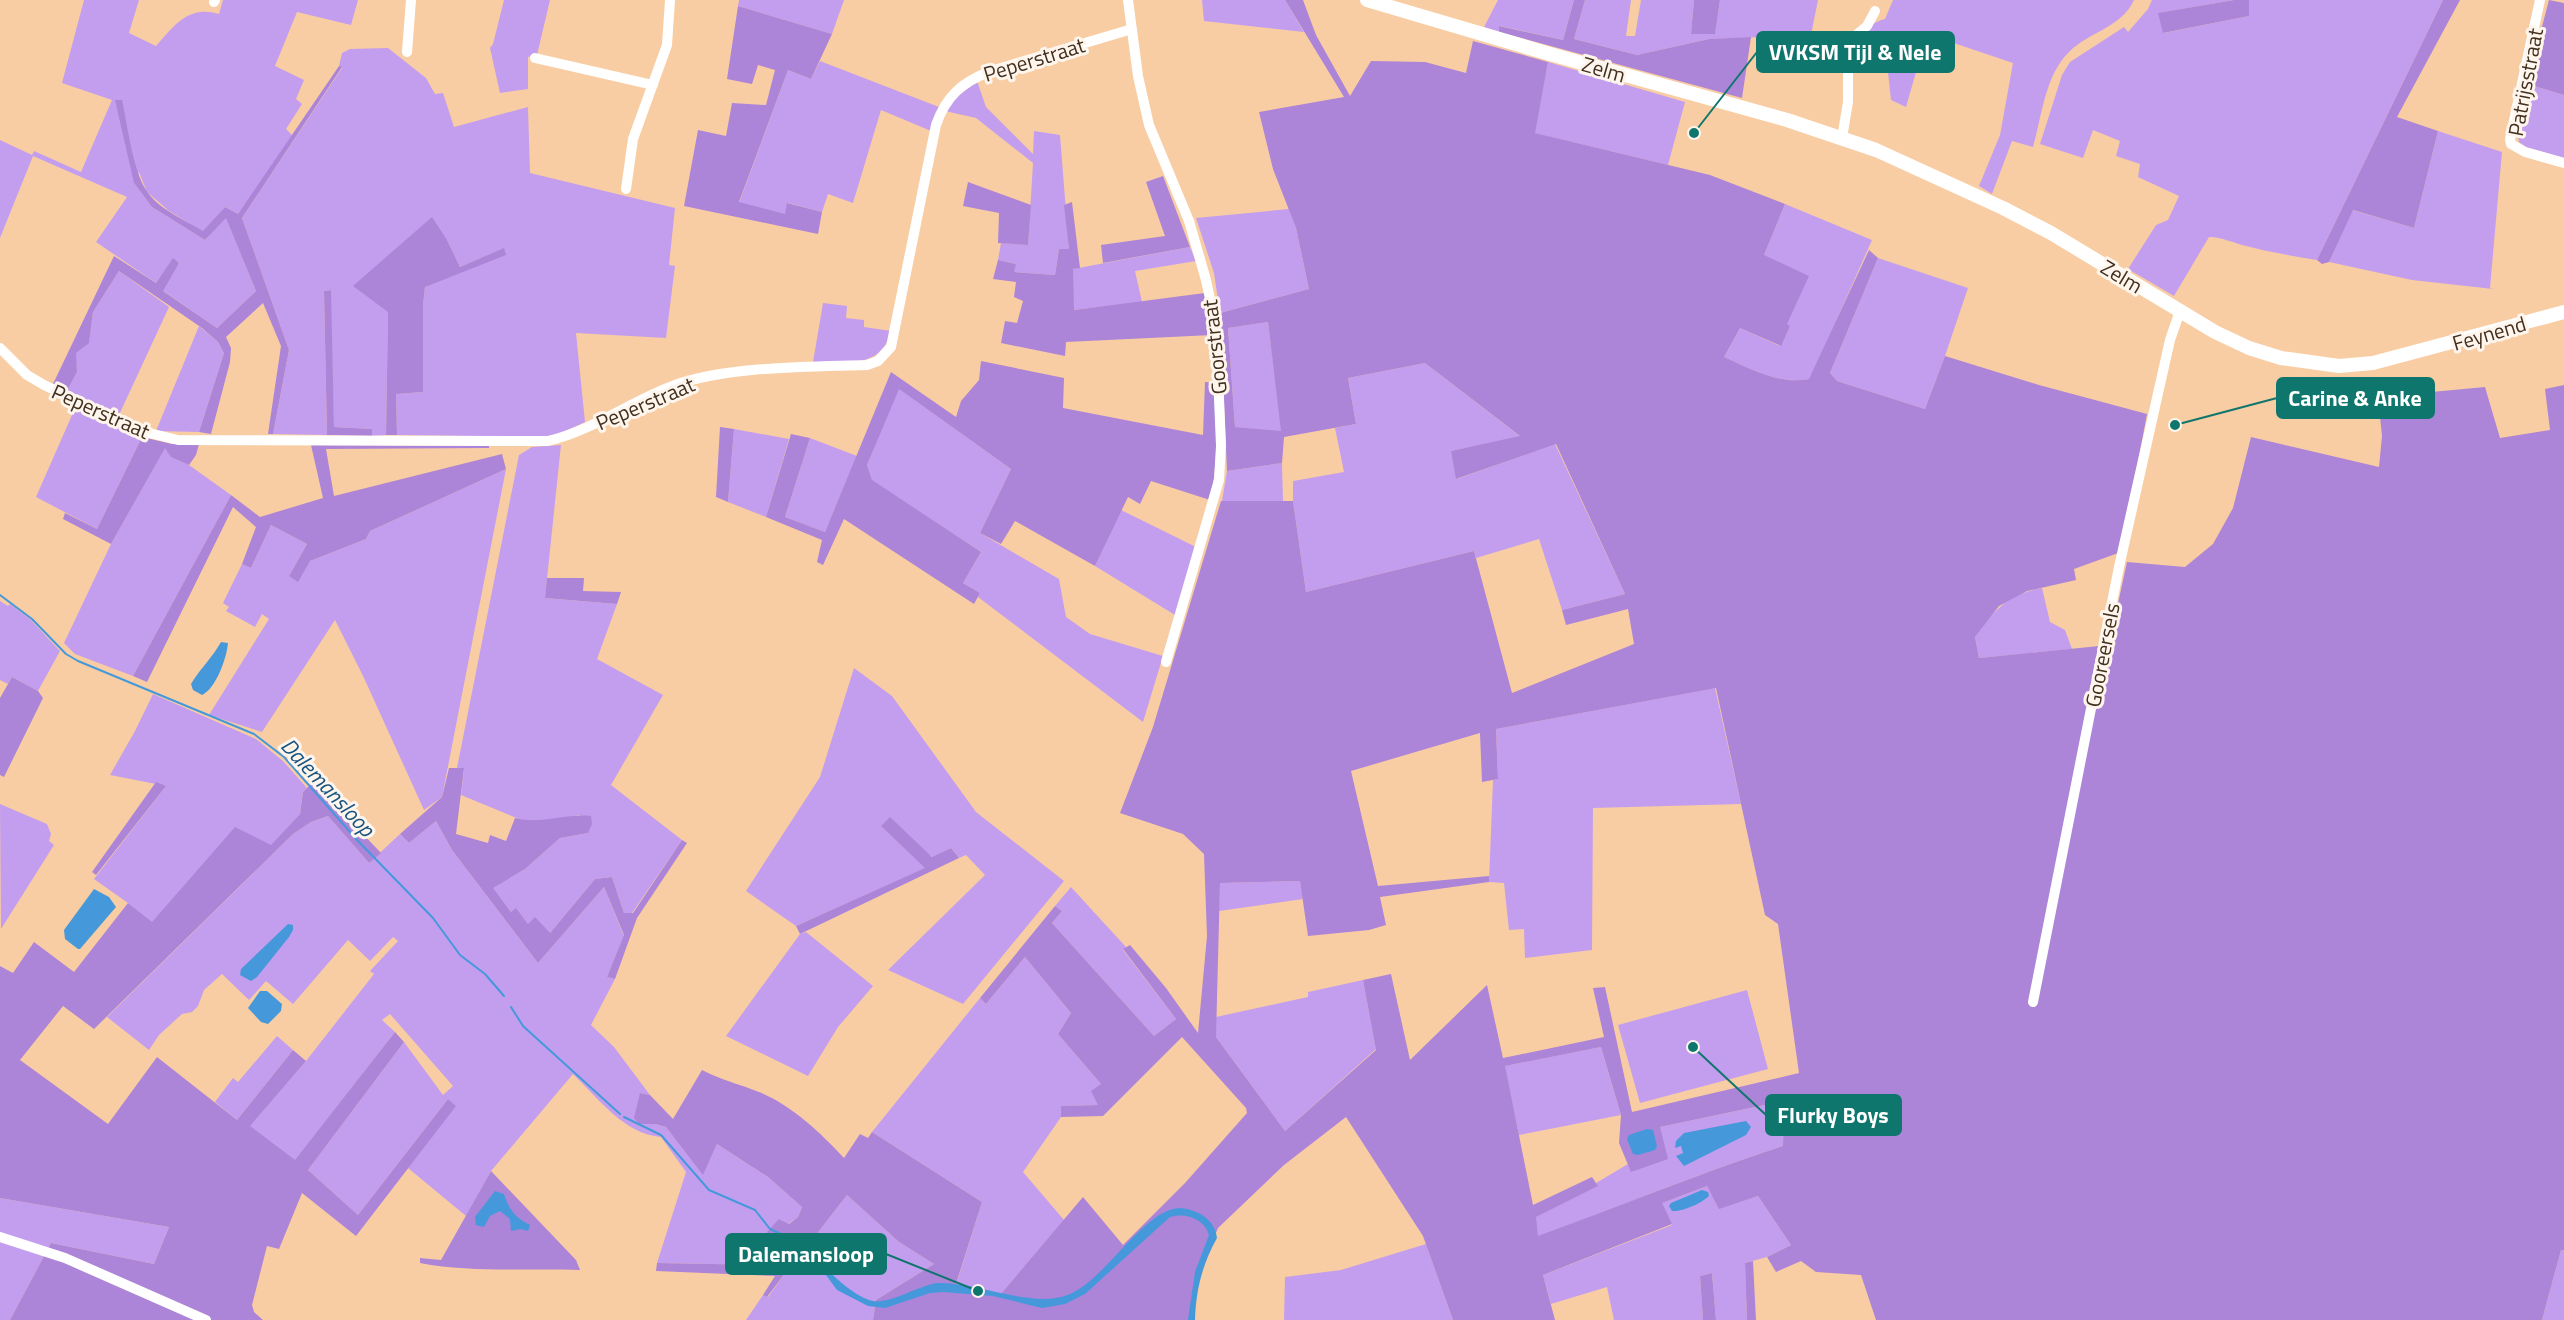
<svg xmlns="http://www.w3.org/2000/svg" width="2564" height="1320" font-family="'Titillium Web',sans-serif">
<style>
.green{fill:#c39eee}
.forest{fill:#ac84d8;fill-rule:evenodd}
.water{fill:#4599db}
.lines{fill:none;stroke-linecap:round;stroke-linejoin:round}
.stream{stroke:#4599db;stroke-width:2}
.street{stroke:#fff;stroke-width:10}
.secondary{stroke:#fff;stroke-width:14}
.labels{text-anchor:middle;dominant-baseline:central;stroke-width:6;stroke-linejoin:round;paint-order:stroke}
.street-label{font-size:21px;fill:#412f1f;stroke:#fef5ed}
.water-label{font-size:22px;font-style:italic;fill:#185480;stroke:#fef5ed}
.leader{fill:none;stroke:#0f766e;stroke-width:2}
.callout-dot{fill:#0f766e;stroke:#fef5ed;stroke-width:2}
.callout{fill:#0f766e;stroke:#0f766e;stroke-width:2}
.callout-label{font-size:22px;text-anchor:middle;font-weight:bold;fill:#fff}
</style>
<rect width="100%" height="100%" fill="#f9cda3"/>
<path class="green" d="M84,0h55l-10,33 27,13c19,-21 32,-41 63,-32l4,-14h135l-7,25 -54,-13 -22,54 29,14 -8,19 6,5 -16,25 7,7 -55,78 -13,-7 -22,25 -34,-21 -22,-19 -8,-20 -5,11 18,24 53,33 21,-23 30,74 -39,37 -55,-38 17,-27 -6,-4 -17,24 -60,-41 31,-45 -94,-41 -33,82v-98l32,15 2,-4 47,21 31,-72 -50,-17z
M504,0h46l-13,55 -9,2v32l-28,4 -10,-45 3,-4z
M739,0h105l-12,34 -94,-28z
M1202,0h83l19,32 -100,-11z
M1498,0h76l-11,40 -63,-14 -1,6 -15,-5z
M1585,0h46l-5,36h9l6,-36h53l-3,34 24,-1 5,-33h98l-7,35 -102,4 -72,16 -63,-16z
M1893,0h241c-13,28 -44,31 -65,52 -24,23 -27,64 -36,95l-21,-6 -20,53 -13,-8 21,-51 13,-72 -86,-29 -21,73 -15,-7 -4,-37 -17,1 -20,6c1,-22 11,-45 35,-51z
M2152,0h82l-75,13 5,20 85,-17v-16h194l-126,260c-24,-4 -48,-8 -71,-14 -13,-3 -24,-9 -37,-9l-35,59 -46,-27 28,-44 12,-5 11,-24 -41,-19 2,-13 -24,-8 4,-15 -27,-11 -10,28 -43,-14 22,-69 8,-13 54,-35 4,5 20,-23z
M388,48l38,30 9,16 8,-1 11,34 74,-20 2,66 145,35 -6,57 6,1 -9,72 -90,-5 9,89 -26,12 -18,3 -144,-2 -1,-41 27,-2v-87l2,-18 78,-38 -43,18 -13,-27 -59,72 -2,123 -14,1v-7l-38,-2 -4,-137 -6,1 3,144 -54,-1 16,-84 -47,-132 100,-150 -3,-2 3,-13 8,-4z
M820,61l119,46 -8,24 -50,-21 -28,93 -25,-9 -6,18 -34,-9 -3,12 -46,-12 49,-133 23,9z
M1548,62l137,40 -17,63 -134,-32z
M977,81l9,26 47,47 1,-23 26,4 9,114h-10l-4,26 -42,-3 3,-8 -18,-4 3,-17 27,2 5,-82 -57,-45 -31,-7 7,-10z
M2527,84l37,11v63l-38,-11 -7,-5 -1,-6z
M2438,131l64,21 -12,136 3,1 -81,-9 -83,-18 23,-52 62,18z
M1785,204l87,36 -58,131 -5,8c-30,6 -59,-10 -85,-22l16,-29 40,18 10,-20 -4,-2 -22,-69z
M1289,209l7,19 13,61 -89,24 -6,-40 -18,-55z
M1190,247l6,14 -61,10 7,31 -69,8v-41z
M1878,258l90,30 -23,68 -20,53 -88,-28 -7,-8z
M119,271l50,36 -50,108 -52,-24 10,-19 -2,-19 14,-11 4,-30z
M823,303l24,3 -1,12 18,2v7l27,4c-10,39 -45,30 -78,31z
M1268,322l14,110 -47,-5 -7,-99z
M199,326l19,16 6,11 -25,79 -43,-1z
M1425,363l96,74 -70,14 6,28 98,-35 70,150 -63,16 -23,-71 -63,19 -2,-7 -168,41 -13,-91v-20l51,-9 -9,-44 21,-4 -8,-46z
M898,388l113,81 -31,64 79,46 7,38 24,17 73,22 -20,66 -165,-125 2,-4 -17,-10 18,-31 -109,-71 -5,-16z
M76,406l66,31 -45,92 -61,-32z
M734,429l55,10 -23,78 -38,-15z
M810,438l47,18 -32,76 -40,-15z
M561,445l-16,153 72,6 -20,55 66,36 -52,90 71,55 -50,73h-8l-12,-36 -17,2 -45,54 -22,-9 -12,-15 -5,3 -19,-24 33,-19 35,-31 28,-5 -8,-18 -34,6h-22l-63,-26 3,-26 -7,-1 62,-313 13,-8z
M165,447l7,10 17,8 42,30 -98,181 -58,-22 -11,-11 47,-99z
M1282,463l1,38h-61l5,-30z
M506,469l-64,328 -18,13 -60,-132 -29,-58 -73,112 -53,-17 60,-96 -7,-5 -7,13 -29,-16 3,-4 -6,-4 19,-39 9,4 20,-43 36,19 -18,32 21,-15 56,-22 4,-8z
M1121,510l75,37 -21,68 -80,-49z
M2042,588l8,34 15,8 7,19 -93,9 -4,-21c20,-27 31,-42 67,-49z
M0,601l8,5 2,-2 20,15 30,32 -22,40 -26,-14 -4,7 -8,-4z
M854,668l38,28 84,116 88,69 -101,123 -75,-34 97,-95 -19,-20 -7,3 -8,-10 -18,9 -52,-31 45,42 -130,58 -50,-35 74,-114z
M1715,688l26,116 -148,4 -1,142 -67,8 -1,-29 -15,1 -5,-47 -15,-1 4,-102 5,-1 -2,-50z
M153,694l103,45 27,22 24,27 -4,4 -3,22 -29,32 -36,-18 -83,95 -24,-20 -34,-24 72,-93 -56,-11 25,-44z
M0,804l47,20 4,10 -2,7 5,4 -53,84z
M328,816l41,47 31,-29 9,9 27,-22 16,29 86,113 66,-76 20,49 -17,41 8,2 -24,46 23,22 36,48 -10,-2 -1,31h16l11,3 37,47 14,-30 51,33 34,30 -4,10 -10,7 -9,-5 5,25 -17,21 -110,-2 29,-91 -25,-35c-37,-3 -63,-39 -88,-63l-82,97 -25,45 -58,-48 47,-62 -7,-7 -90,116 -50,-45 96,-128 39,53 10,-9 -63,-72 -8,6 13,12 -100,129 -46,-35 57,-65 68,-87 -4,-3 28,-30 -5,-4 -23,24 -22,-21 -55,64 -27,-23 -17,19 -27,-26 -18,16 -6,16 -6,6 -10,2 -23,21 -10,15 -42,-33 186,-183 18,-12z
M1300,881l3,18 -84,12 1,-28z
M1071,887l55,60 -3,3 53,69 -22,17 -102,-113 10,-12 -7,-5z
M806,932l67,54 -35,41 -30,49 -82,-40 74,-102z
M1025,957l46,56 -13,21 43,50 -2,21 -38,1v11l-38,55 41,48 -64,75 -45,-7 27,-86 -110,-70 108,-134 6,6z
M1363,980l13,69 -91,82 -69,-94v-20l92,-20v-5z
M1747,990l21,79 -128,34 -22,-78z
M277,1036l16,14 -56,70 -22,-18 18,-24 5,4z
M1601,1047l20,68 -102,20 -15,-69z
M1784,1101l-1,45c-83,27 -163,60 -245,91l-3,-20 62,-31 -1,-3 32,-19 4,8 28,-45z
M1707,1186l12,22 39,-12 33,49 -24,12 -22,6 2,57h-31l-4,-47 -12,3 3,44h-89l-7,-33 -56,17 -8,-29 129,-50 -11,-22z
M847,1195l52,47 35,22 -58,36 -3,20h-127l17,-25 5,2 31,-43 6,5 14,-28z
M0,1198l169,29 -15,37 -103,-21 -41,77h-10z
M1426,1244l27,76h-169l1,-43 56,-7z
M2561,1250h3v70h-22z"/>
<path class="forest" d="M1285,0h18l13,35 34,61 21,-35 54,1 41,11 7,-32 75,21 -13,71 175,42 75,29 -21,51 45,21 -22,48 3,2 -9,20 -41,-18 -16,29c27,12 55,28 85,22l60,-129 9,8 -48,115 7,8 88,28 20,-53 94,29 108,29 -26,138 -47,17 2,11 -49,11 -28,15 -24,31 4,21 130,-13 18,-83 58,5 28,-23 20,-36 18,-71 128,30 3,-31 -4,-39 107,-10 15,51 50,-8 -5,-41 19,-4v865h-3l-19,70h-666l-15,-45 -45,-3 -15,-11 -25,11 -9,-15 24,-12 -33,-49 -39,13 -12,-23 -45,17 10,21 -129,51 12,45h-102l-30,-84 -77,-119 -62,48 -66,63 -17,40 -5,18 -3,34h-320l3,-20 58,-36 -35,-22 -52,-47 -28,36 -14,28 -6,-4 -32,42 -4,-2 12,-19 -119,-5 1,-8 110,2 16,-21 -10,-3 -6,-9 12,-13 10,5 9,-7 4,-10 -34,-30 -51,-33 -14,31 -37,-48 -11,-3h-16l-5,-6 6,-25 10,2 23,24 29,-49c19,10 37,14 57,22 32,13 61,40 85,66l16,-24 8,4 4,-6 110,70 -27,85 45,8 83,-98 40,48 62,-62 62,-70 -1,-5 -64,-71 -79,79 -42,1v-11l37,-1 -7,-14 10,-7 -43,-50 13,-21 -46,-56 -39,47 -6,-6 75,-92 7,5 -10,12 102,113 22,-17 -53,-70 7,-4 36,43 32,45 9,-97 -3,-82 -21,-20 -63,-21 33,-86 68,-226h72l13,91 168,-41 38,142 122,-49 -6,-35 -62,16 -4,-15 63,-16 -69,-150 -100,35 -5,-28 69,-15 -95,-73 -77,15 8,46 -72,13 -2,26 -55,8 -7,-158 89,-24 -13,-61 -23,-59 -14,-57 85,-15zM1268,322l13,109 -46,-4 -7,-99zM1716,688l49,227 13,9 21,149 -167,39 -27,-125 -12,1 11,49 -101,21 -16,-73 -77,75 -19,-86 -28,6 13,70 -91,81 -69,-94 4,-154 80,-2 8,55 61,-6 17,-5 -6,-28 109,-15v-6l-111,10 -27,-115 129,-38 2,49 16,-3 -2,-50zM1601,1047l20,68 -2,28 12,29 37,-13 -8,-32 124,-26 -1,45c-83,27 -163,60 -245,90l-2,-19 62,-31 -6,-9 -59,28 -28,-139z
M1574,0h11l-11,39 63,16 72,-16 42,-2 -9,61 -243,-66v-6l64,14z
M1694,0h26l-5,34h-24z
M2234,0h15v16l-86,17 -5,-20z
M2443,0h17l-63,117 41,14 -24,97 -61,-18 -24,52 -7,2 -5,-4z
M2549,0l15,3v92l-37,-11z
M738,6l94,28 -21,45 -23,-9 -49,132 46,12 2,-11 35,9 -4,22 -134,-28 14,-76 28,6 6,-33 34,2 9,-35 -17,-5 -6,19 -25,-5z
M339,66l3,1 -100,151 47,132 -16,84h-5l13,-88 -18,-43 -37,34 5,11 -1,14 -19,72 -12,-2 25,-79 -6,-11 -16,-14 -83,-57 -26,41 -4,31 -13,10 1,19 -10,19 -14,-7 61,-128 42,27 17,-25 6,5 -16,28 54,37 39,-37 -30,-73 -21,22 -53,-33 -18,-24 -19,-83h7c6,27 10,67 24,90 12,19 39,30 57,41l22,-24 13,7z
M1163,176l27,71 -87,16 -2,-18 64,-9 -19,-54z
M968,182l63,23 -3,40 -30,-2 1,-30 -36,-7z
M1072,202l8,66 -7,1 1,41 131,-17 7,42 -146,7 -1,14 -64,-13 4,-22 12,2 6,-22 -9,-4 2,-15 -23,-3 5,-19 18,4 -2,8 41,3 4,-26h10l-5,-44z
M432,217l15,23 13,27 44,-19 2,7 -81,32 -2,18v87l-27,2 1,41h-11l2,-123 -35,-26z
M331,290l3,137 38,2v7l-45,-1 -3,-144z
M981,361l83,17 -1,30 140,27 2,-53 10,1c1,38 4,79 -5,117l-59,-19 -11,23 -12,-7 -33,69 -80,-45 -14,23 -21,-11 31,-64 -112,-80 -32,76 5,15 109,72 -18,31 17,10 -6,11 -130,-85 -21,46 -6,-3 5,-22 -56,-23 25,-83 19,4 -25,79 40,15 66,-160 65,45 5,-16 18,-21z
M720,427l14,2 -6,73 -12,-5z
M142,437l30,7h27l-3,11 -7,10 -18,-8 -6,-9 -54,96 -48,-25 2,-6 32,16z
M311,445l178,1v2l-163,1 8,47 168,-42 4,15 -136,62 -4,8 -56,22 -12,21 -9,-6 18,-32 -36,-19 -20,43 -9,-4 14,-37 -23,-20 -86,175 -14,-6 98,-181 29,22 63,-19z
M547,578h37l-1,13 38,1 -4,12 -72,-6z
M12,677l26,14 5,7 -39,79 -4,-2v-77z
M449,768h15l-8,66 32,9 2,-8 16,6 9,-23c26,7 50,-5 76,-2l1,8 -4,9 -28,5 -35,31 -32,19 18,24 5,-4 12,16 7,-7 15,16 45,-54 17,-2 12,36h9l49,-73 5,3 -50,75 -22,61 -8,-2 17,-42 -20,-48 -66,76 -86,-113 -16,-29 -27,22 -9,-9 42,-37z
M156,782l10,4 -70,89 -4,-3z
M313,782l68,71 -12,10 -41,-47 -17,6 -18,12 -199,195 -31,-23 -43,54 88,64 49,-67 80,63 56,-70 13,11 -56,65 45,34 100,-128 9,10 -96,128 50,45 90,-116 8,7 -100,130 -54,-43 -23,56 -12,-3 -15,59 2,7 9,8h-253l41,-77 103,21 15,-37 -169,-29v-232l13,7 21,-31 40,30 54,-69 24,19 83,-95 36,18 29,-31 3,-22z
M890,817l42,40 19,-9 8,10 -159,76 -4,-8 129,-58 -44,-42z
M491,1171l85,89 4,10c-53,-2 -108,3 -160,-7v-5l21,2z
M1753,1261l3,59h-9l-2,-57z
M1712,1273l4,47h-13l-3,-44z"/>
<path class="water" d="M221,642l7,1c-1,14 -12,46 -26,52l-9,-5 -2,-6c9,-15 21,-26 30,-42z
M94,889l15,8 7,10 -36,42h-2l-13,-10 -1,-9z
M288,924l5,1v5l-4,7 -32,40 -6,4 -11,-6 1,-6z
M260,991h7l15,13 -1,7 -13,13 -7,-2 -13,-14z
M1746,1121l5,6 -5,8 -62,31 -8,-10 7,-3 -2,-7 -6,2 1,-7 8,-8z
M1647,1129l6,1 4,16 -2,4 -17,5 -5,-1 -6,-15 2,-4z
M1702,1190l6,2 1,4c-7,7 -27,16 -37,15l-3,-5 2,-3z
M495,1191l9,3c5,16 12,24 26,31l-2,6 -7,-2 -10,2 -1,-12 -10,-8 -10,5 -6,11 -8,-2 -1,-8z
M1179,1208c18,1 36,11 38,30 -15,27 -21,52 -22,82h-7l7,-48 14,-37c-4,-16 -24,-23 -39,-18l-85,77 -20,10 -23,4 -49,-12 -50,-4 -13,1 -45,15 -17,-2 -31,-16 -14,-19 -26,-22 -1,-7h3c23,20 42,47 70,58 19,7 50,-16 70,-17 40,-1 95,27 131,11 37,-16 72,-83 109,-86z"/>
<g class="lines">
<path class="stream" d="M0,595l32,24 34,35 12,7 176,73 30,23 74,84 75,77 27,37 25,19 19,22
M511,1007l12,19 97,88
M624,1117l37,18 48,55 46,20 15,19 20,9"/>
<path class="street" d="M1128,0l10,76 11,49 40,96 17,59 10,47 5,119 -2,34 -53,182
M2540,0l-30,139 1,5 14,8 39,11
M214,2l1,-2
M407,52l4,-52
M535,58l118,27
M1842,138l6,-36v-45l2,-11 5,-10 12,-10 8,-15
M626,189l7,-50 34,-94 3,-45
M0,348l27,27 17,10 97,46 37,9 370,1c46,-11 83,-40 127,-56 54,-19 134,-18 192,-20l11,-4 13,-14 45,-222c10,-29 26,-43 55,-54l141,-42
M2033,1002l86,-435 51,-227 10,-29
M0,1237l65,21 141,62"/>
<path class="secondary" d="M1367,0l183,54 237,66 89,30 127,58 48,25 164,99 34,16 32,10 58,8 34,-3 191,-51"/>
</g>
<g class="labels">
<g class="street-label">
<text transform="translate(1034 59) rotate(-17)">Peperstraat</text>
<text transform="translate(1604 69) rotate(16)">Zelm</text>
<text transform="translate(2525 82) rotate(-79)">Patrijsstraat</text>
<text transform="translate(2122 276) rotate(31)">Zelm</text>
<text transform="translate(2489 333) rotate(-16)">Feynend</text>
<text transform="translate(1214 347) rotate(-96)">Goorstraat</text>
<text transform="translate(645 403) rotate(-23)">Peperstraat</text>
<text transform="translate(101 411) rotate(24)">Peperstraat</text>
<text transform="translate(2102 655) rotate(-79)">Gooreersels</text>
</g>
<g class="water-label">
<text transform="translate(328 787) rotate(47)">Dalemansloop</text>
</g>
</g>
<path class="leader" d="M1694 133L1757 52M2175 425L2277 398M1693 1047L1766 1115M978 1291L886 1254"/>
<g class="callout-dot">
<circle cx="1694" cy="133" r="6"/>
<circle cx="2175" cy="425" r="6"/>
<circle cx="1693" cy="1047" r="6"/>
<circle cx="978" cy="1291" r="6"/>
</g>
<g class="callout">
<rect x="1757" y="32" width="197" height="40" rx="6"/>
<rect x="2277" y="378" width="157" height="40" rx="6"/>
<rect x="1766" y="1095" width="135" height="40" rx="6"/>
<rect x="726" y="1234" width="160" height="40" rx="6"/>
</g>
<g class="callout-label">
<text x="1855" y="60">VVKSM Tijl &amp; Nele</text>
<text x="2355" y="406">Carine &amp; Anke</text>
<text x="1833" y="1123">Flurky Boys</text>
<text x="806" y="1262">Dalemansloop</text>
</g>
</svg>
